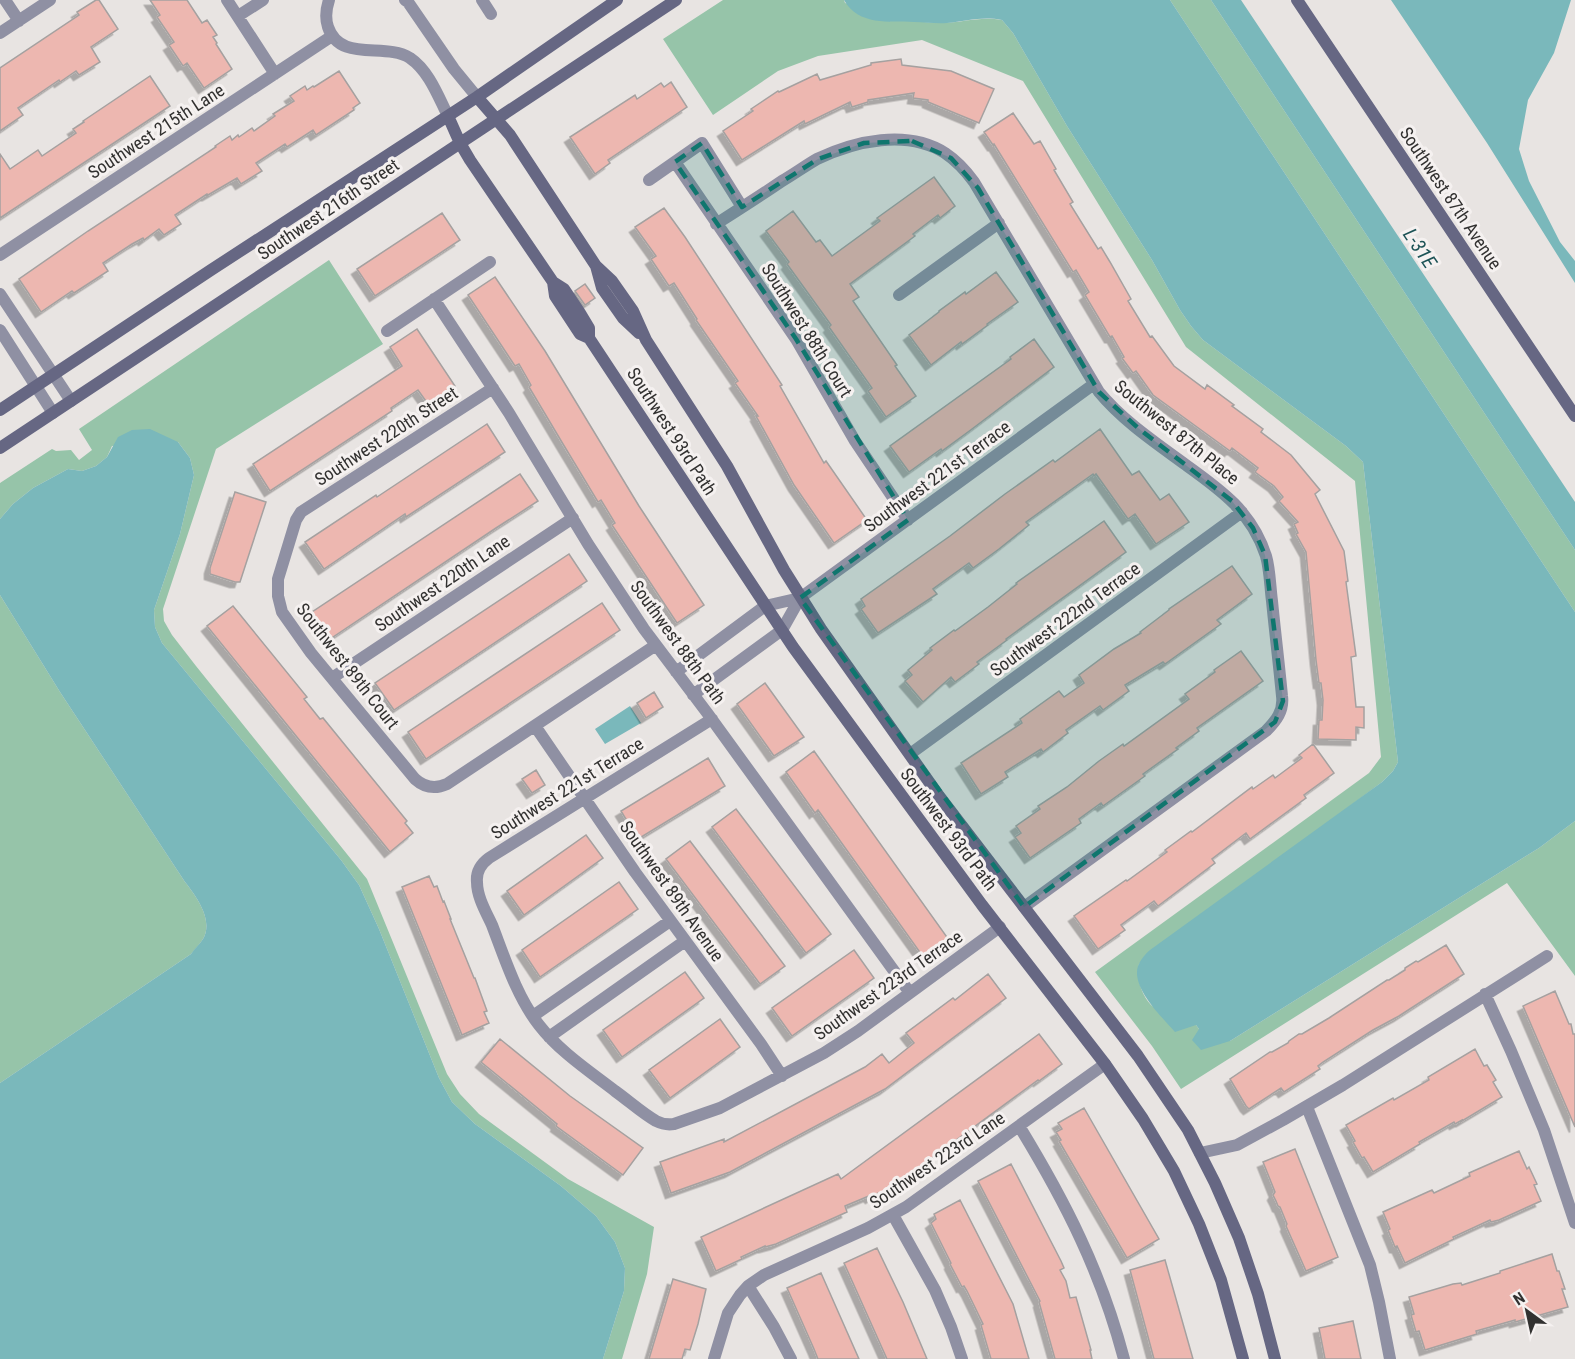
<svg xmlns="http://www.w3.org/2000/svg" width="1575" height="1359" font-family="'Roboto Condensed',sans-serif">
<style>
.green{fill:#96c4a9}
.water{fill:#7ab8bb}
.building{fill:#edb7b0;stroke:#a5a1a0;stroke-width:1.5;filter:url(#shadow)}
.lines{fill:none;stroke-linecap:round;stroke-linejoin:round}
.street{stroke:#8f90a3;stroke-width:12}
.secondary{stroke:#666783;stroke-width:12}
.marked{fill:#0f766e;fill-opacity:0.2;stroke:#0f766e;stroke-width:4.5;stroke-dasharray:12 8;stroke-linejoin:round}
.labels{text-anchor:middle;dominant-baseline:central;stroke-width:6;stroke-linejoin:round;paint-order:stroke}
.street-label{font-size:18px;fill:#323130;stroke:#f5f1f0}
.water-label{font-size:20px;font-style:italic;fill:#1d5356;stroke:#f5f1f0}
</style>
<defs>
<filter id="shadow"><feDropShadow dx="-5.5" dy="5.5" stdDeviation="0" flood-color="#0004"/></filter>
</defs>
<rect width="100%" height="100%" fill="#e8e4e2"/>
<path class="green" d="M723,0h121l1,3c32,9 63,20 96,20 22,0 38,-7 61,-3l11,13 54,93 85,134 28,50 11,16 12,14 143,106 17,16 35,300 -5,9 -11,11 -243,182c-3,13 2,30 12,41 7,6 35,16 45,20l3,4 31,12 309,-193 36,-27v155l-68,-93 -326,206 -29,-43 -57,-74 274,-199 12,-16 -26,-276 -169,-134 -163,-266 -101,-41 -104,16 -40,15 -65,44 -50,-76z
M1170,0h41l364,550v62z
M329,260l54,84 -167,105 -53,160 1,12 8,14 24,31 171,213 80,195 13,20 19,20 89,65 86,48 -7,47 -25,85h-19l21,-68 1,-23 -10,-26 -19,-26 -35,-30 -86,-62 -23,-22 -13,-24 -60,-149 -20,-44 -18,-25 -179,-217 -7,-16 -1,-17 26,-76 14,-59 -4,-17 -12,-16 -66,4 -5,11 -11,9 -14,5 -14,-2 -35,19 -20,16 -13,15v-36l52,-34 4,2 15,-1 8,10 13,-10 -13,-21z
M0,595l60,97 125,190c11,14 29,38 18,57 -3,5 -8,10 -12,15l-191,129z"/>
<path class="water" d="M844,0h326l405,612v209l-36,27 -309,193 -29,9 -9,-10 7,-11 -3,-4 -21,7c-13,-15 -44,-44 -37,-66 3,-7 7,-12 12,-16l232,-168 11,-11 5,-9 -35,-300 -17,-16 -143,-106 -12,-14 -11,-16 -28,-50 -85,-134 -54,-93 -11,-13c-19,-4 -36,1 -55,3 -11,1 -22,-1 -33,-1 -24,-1 -56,4 -70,-22z
M1211,0h30l334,502v48z
M1391,0h180l-17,53 -26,47 -9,49 10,32 31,61 15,19v22l-88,-140z
M150,429l28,13 12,16 4,17 -14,59 -26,76 1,17 7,16 179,217 18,25 20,44 60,149 13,24 23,22 86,62 35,30 19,26 10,26 -1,23 -21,68h-603v-276l191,-129c3,-5 9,-10 12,-15 11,-19 -7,-43 -18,-57l-125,-190 -60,-97v-76l13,-15 20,-16 35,-19 14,2 14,-5 11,-9 11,-20 14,-7z
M630,706l11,17 -36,21 -10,-15z"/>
<path class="building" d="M96,0h3l19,29 -27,18 9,15 -21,13 -3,-4 -16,11 -1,-2 -41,28 5,7 -23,16v-63l79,-53 -2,-3z
M150,0h37l15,23 5,-3 10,15 -4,2 4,6 -1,1 16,25 -28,19 -17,-25 -4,3 -14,-21 5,-3 -17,-25 3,-2z
M901,59l1,6 49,6 43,18 -15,34 -51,-21v-2l-15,-2 1,-5 -46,7v2l-16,5 -2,-5 -45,22 -1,-3 -62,39 -19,-29 30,-20 -2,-2 27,-18 1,1 38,-18 3,6 51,-15v-2z
M339,71l21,32 -7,5 1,2 -38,25 -3,-5 -26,17 -2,-3 -29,19 6,8 -21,13 -4,-6 -29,17 -1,-1 -32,21 6,9 -17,11 -5,-6 -15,11 -1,-2 -11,6 -29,19 5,8 -34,22 -2,-2 -31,21 -22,-33 69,-48 128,-84 -1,-1 15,-10 2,4 6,-5 1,2 13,-9 2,3 21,-15 -2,-2 21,-13 -4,-5 15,-10 2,4 6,-4 1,1z
M150,76l20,30 -170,112v-64l10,15 28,-19 4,6 34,-23 -3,-4 11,-7 -1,-1z
M671,82l16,25 -79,53 2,3 -15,11 -25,-37 65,-42 2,4 24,-16 3,4z
M1013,113l21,31 6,-3 16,28 -2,1 19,32 -3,2 28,45 3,-2 9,15 21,37 -3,2 22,36 2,-1 22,30 31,23 2,-4 27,20 -2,1 31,23 -2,3 30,23 29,35 -5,4 29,57 4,30 -2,1 10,74 -5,1 5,50h8v21l-8,-1v13l-38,-1 1,-19h3l1,-20 -2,-17h-2l-3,-23 -10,-108 -10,-18 2,-1 -4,-9 4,-2 -19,-21 4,-4 -9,-11 -19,-14 3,-4 -26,-20 -2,3 -77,-56 -17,-24 -3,2 -11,-15 2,-1 -12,-21 -2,1 -25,-42 4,-3 -13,-22 -3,2 -79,-128 -1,1 -9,-13z
M934,177l21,29 -15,12 -2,-3 -25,19 2,2 -65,48 9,13 -6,4 44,64 -2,1 21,30 -30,21 -18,-26 4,-3 -43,-61 2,-2 -44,-61 2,-2 -23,-31 27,-20 23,31 4,-2 12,16 48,-35 -3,-3z
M664,208l21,29 97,148 -2,1 44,77 2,-2 41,59 -33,23 -40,-58 -38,-69h2l-23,-33 3,-2 -42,-61 1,-1 -23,-36 -5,3 -18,-27 5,-3 -21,-29z
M442,213l18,27 -85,56 -18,-27z
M996,272l22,30 -31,22 1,1 -26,19 -1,-2 -30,23 -22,-30 30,-23v-1l26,-19 1,2z
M495,277l50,74 94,155 65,99 -27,18 -65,-98 3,-2 -14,-23 -3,2 -35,-58 -34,-57 2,-2 -12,-21 -4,2 -47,-71z
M585,284l10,14 -10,7 -10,-14z
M417,329l38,57 -27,18 -10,-14 -27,18 1,3 -122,80 -17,-27 149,-98 -12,-19z
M1034,339l20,28 -82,62 -30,22 -1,-2 -32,23 -19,-26 121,-87 -1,-2z
M487,424l18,28 -99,65 -1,-3 -81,55 -19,-27 71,-47 1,2z
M1100,429l32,46 7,-4 21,29 9,-6 20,28 -33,22 -21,-30 -7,5 -32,-45 -2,2 -1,-2 -67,48 3,3 -30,24 -26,19 -4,-5 -36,26 4,5 -59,39 -17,-24 4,-3 -4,-7 89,-63 55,-42 48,-34 2,2z
M520,474l18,27 -42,27 -166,111 -18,-27z
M235,492l31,10 -26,80h-5l-25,-8v-6z
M1104,521l22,31 -120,87 1,1 -30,22 2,2 -24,18 -4,-5 -28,25 -18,-21 7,-6 -4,-5 24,-20 -2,-2 24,-18 1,1 33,-24 29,-23 -1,-1z
M569,554l18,27 -193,129 -19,-27z
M1232,566l20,28 -35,26 4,4 -56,40 -2,-2 -38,23 4,6 -26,19 -3,-4 -34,24 2,3 -25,19 -2,-3 -36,23 3,5 -27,17 -20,-31 61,-40 -2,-4 39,-28 5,6 20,-14 -5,-8 35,-26 27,-16 -1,-1 29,-22v-1z
M602,603l18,27 -194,129 -18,-27z
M233,606l74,91 -3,2 16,20 3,-1 84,103 -2,2 8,10 -23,19 -183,-226z
M1241,651l22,30 -66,47 2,3 -23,17 2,1 -35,25 2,2 -42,30 -2,-3 -22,16 2,4 -51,35 -15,-21 6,-4 -5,-7 24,-17 -2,-3 29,-19 32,-26 24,-17 1,2 65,-47 -4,-5 30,-22 -1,-2z
M765,683l39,54 -30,19 -37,-52z
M654,692l9,15 -17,11 -9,-15z
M1313,744l21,29 -30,22 2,3 -56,41 -4,-6 -34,26 3,4 -57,43 -4,-5 -33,24 4,5 -27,19 -24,-33 52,-36 1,1 40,-29 -2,-2 26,-19 1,1 60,-45 1,2 20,-14 2,3 27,-20 -3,-3z
M814,751l135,189 -25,18 -106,-148 -3,3 -29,-41z
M708,758l17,28 -87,53 -17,-28z
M536,770l9,15 -13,8 -10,-14z
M736,809l95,125 -25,19 -94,-126z
M586,835l17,23 -79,57 -17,-24z
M690,841l95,125 -25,18 -94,-125z
M429,876l5,11 3,-1 6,16 1,-1 7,18h-1l24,59h1l12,33 -3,1 5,11 -27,12 -60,-148z
M619,882l19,27 -98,68 -18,-27z
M1446,945l18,29 -65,42 -26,14 -50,32 -5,4 2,3 -36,23 -3,-4 -32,21 -3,-3 -16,-27 40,-27h2l16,-9 1,-2 10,-7h3l27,-16 58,-38h2l16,-10v-2l11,-7 2,1z
M854,950l20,28 -82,58 -20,-28z
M685,972l19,26 -82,59 -19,-27z
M988,974l18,24 -121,91 -155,83 -59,21 -11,-31 64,-23v3l141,-75 17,-13 7,9 25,-20 -8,-10 47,-35 2,2z
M1555,991l14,33h2l2,10h2v93l-52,-121z
M720,1019l20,28 -70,51 -21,-28z
M1039,1034l23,30 -23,17 -1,-1 -158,116 -2,-3 -7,5 -2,-2 -24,10 2,6 -71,32 -11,3v-1l-24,11 1,2 -26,12 -15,-34 137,-63 3,5z
M500,1039l70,57 73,52 -20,27 -67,-49 1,-2 -76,-62z
M1475,1049l9,17 3,-1 9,15 -3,2 9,15 -40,24v-1l-7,4 -1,-2 -35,20 1,2 -47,28 -9,-15 -2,1 -9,-16 2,-1 -9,-16 47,-27 1,2 35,-20 -1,-3z
M1084,1108l75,131 -32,19 -68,-117 2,-1 -5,-8 6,-3 -4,-6z
M1295,1149l43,108 -32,14 -20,-45 1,-2 -7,-17 -2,-1 -2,-5 -3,-6 2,-3 -12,-30z
M1519,1151l8,18 2,-2 8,17 -3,1 7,16 -42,19 -8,2 -1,-2 -37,17 1,2 -49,24 -8,-17 -2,1 -7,-17 2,-1 -7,-17 49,-22 2,3 36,-17 -1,-3z
M1011,1164l50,97 3,7 -4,2 6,11 4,17 6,-1 15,53h-1l2,9h-37l-16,-57 1,-1 -62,-120z
M960,1200l53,104 16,55h-38l-10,-34 2,-1 -16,-33 -3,-5 -2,1 -12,-23 1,-1 -20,-40 5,-4 -2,-5z
M877,1248l26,54 24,57h-40l-43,-96z
M1552,1254l5,17h2l6,18h-3l6,18 -53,15v-2l-39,11 1,3 -52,16 -6,-19 -3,1 -5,-17 3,-1 -5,-17 44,-13 8,-1 1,2 38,-12v-2z
M1165,1260l28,99h-39l-24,-89z
M821,1273l38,86h-41l-4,-10 -27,-61z
M673,1279l33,10 -8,35 -8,26 -5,-1 -3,10h-33z
M1353,1321l8,38h-36l-6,-31z"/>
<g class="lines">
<path class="street" d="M5,0l14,21
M227,0l48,74
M329,0c-3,9 -4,18 -1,27 12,36 57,15 82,31 19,13 28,38 38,58
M405,0l3,2 46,67 23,28
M482,0l9,14
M238,16l25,-16
M0,33l50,-33
M675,162l121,177 59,102 53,79
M649,180l53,-37 40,64
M716,224c22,-14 44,-28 66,-43 12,-7 23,-15 35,-22 38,-18 90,-30 128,-6 12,8 21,18 29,29l125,210c24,29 57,51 87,73 35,25 66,47 80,91 4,14 4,30 6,45 3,31 7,63 10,95 2,15 -6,25 -16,35l-242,176
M0,255l332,-219
M0,294l71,107
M899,295l100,-72
M434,299l75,114 79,131 56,85 64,85 202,279
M0,330l53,83
M387,331l103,-69
M493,388l-192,124 -5,8 -18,59v17l4,16 29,41 104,126c10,9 21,10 32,5l209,-139
M676,672l89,-66 35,-8 294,-214
M332,678l241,-160
M693,695l89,-65 18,-32
M712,719l-223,139c-8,6 -13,14 -12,24 0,15 9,30 15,43 13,34 25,72 47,100 20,26 50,46 76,66 14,10 27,22 41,30 6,3 12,4 18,3l46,-16 104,-55 34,-22 142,-104
M535,726l100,146 126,172 21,32
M910,754l332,-242
M1485,994l26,57 33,79 31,93
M533,1016l137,-95
M549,1037l136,-96
M1307,1107l63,158 9,37 11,57
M1019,1126c47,77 82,146 105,233
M1200,1153l37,-8 46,-25 60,-35 204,-129
M893,1215l42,75 16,37 11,32
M748,1286l26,41 17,32
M714,1359l14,-46 12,-18 8,-9 16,-11 104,-47 38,-21 199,-143"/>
<path class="secondary" d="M1297,0l278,416
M477,97l33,38 86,131 16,15 21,30 13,29 81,126 57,104 37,59 118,167 199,260 50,74 27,53 24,55 19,56 17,65
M448,116l12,27 10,17 83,122 11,7 16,24 9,15v10l204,309 189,258 123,159 38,55 31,52 25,53 22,56 22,79
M596,266l6,22 21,30 16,15
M553,282l2,14 25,38 9,4
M0,410l211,-140 266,-173 140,-97
M0,448l676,-448"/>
</g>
<path class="marked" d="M912,141l39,17 27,30 121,204 39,36 94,73 21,27 12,27 18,146 -8,21 -251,185 -224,-309 108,-78 -112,-181 -121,-177 27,-19 40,64 76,-48 46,-16z"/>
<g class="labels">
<g class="street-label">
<text transform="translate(156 131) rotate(-33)">Southwest 215th Lane</text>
<text transform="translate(1451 198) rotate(56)">Southwest 87th Avenue</text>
<text transform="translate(328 209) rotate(-34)">Southwest 216th Street</text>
<text transform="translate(807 330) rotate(58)">Southwest 88th Court</text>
<text transform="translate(672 431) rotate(57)">Southwest 93rd Path</text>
<text transform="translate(1177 432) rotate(39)">Southwest 87th Place</text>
<text transform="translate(386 436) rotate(-33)">Southwest 220th Street</text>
<text transform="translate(937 476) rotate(-36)">Southwest 221st Terrace</text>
<text transform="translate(442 583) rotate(-34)">Southwest 220th Lane</text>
<text transform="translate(1065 619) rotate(-36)">Southwest 222nd Terrace</text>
<text transform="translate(678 642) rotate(54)">Southwest 88th Path</text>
<text transform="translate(348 666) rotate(52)">Southwest 89th Court</text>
<text transform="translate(567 788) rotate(-32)">Southwest 221st Terrace</text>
<text transform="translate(949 829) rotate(53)">Southwest 93rd Path</text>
<text transform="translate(672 891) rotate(55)">Southwest 89th Avenue</text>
<text transform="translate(888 985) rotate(-35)">Southwest 223rd Terrace</text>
<text transform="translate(937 1160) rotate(-34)">Southwest 223rd Lane</text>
</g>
<g class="water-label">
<text transform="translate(1420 248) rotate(56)">L-31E</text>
</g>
</g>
<g transform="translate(1527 1311) rotate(327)" stroke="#f5f1f0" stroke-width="4.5" paint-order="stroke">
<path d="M0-4.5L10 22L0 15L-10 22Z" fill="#323130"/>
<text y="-9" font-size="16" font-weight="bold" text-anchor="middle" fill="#323130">N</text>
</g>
</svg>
